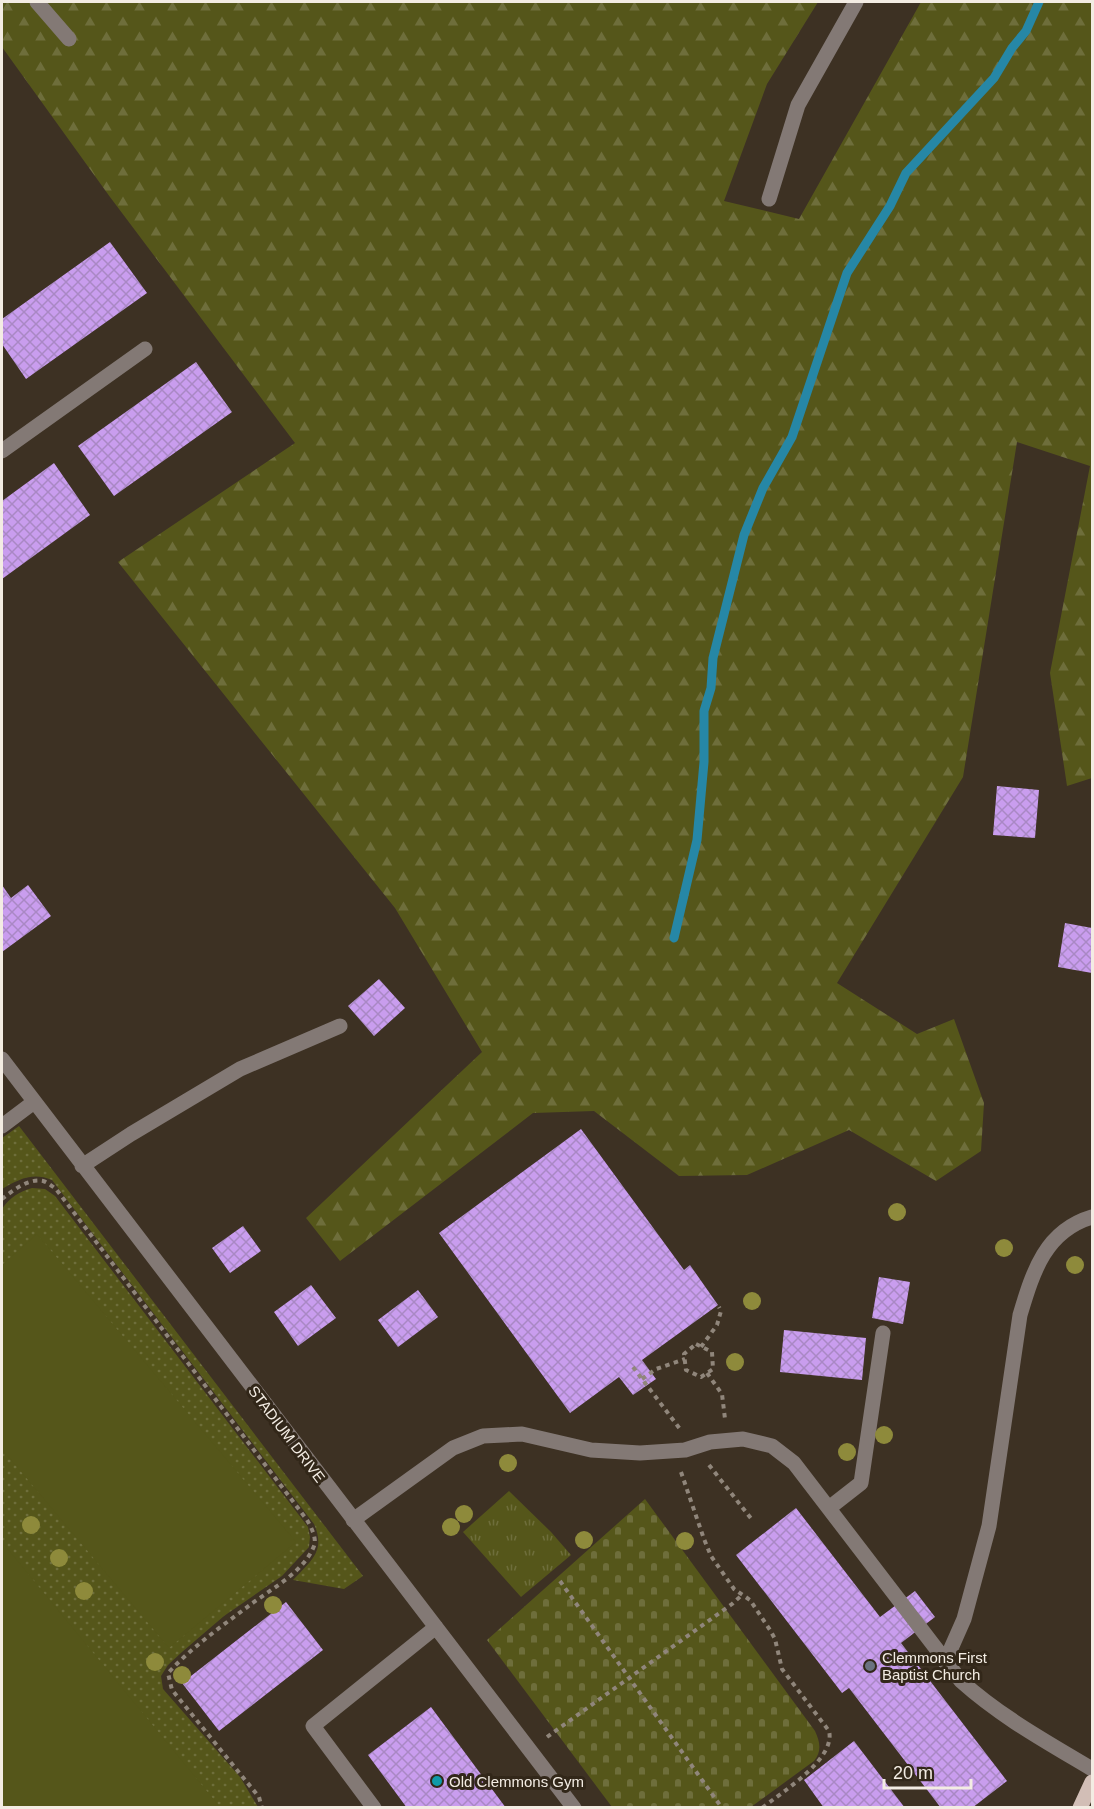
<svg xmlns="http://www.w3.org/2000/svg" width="1094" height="1809" font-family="Helvetica,sans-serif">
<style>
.grass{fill:url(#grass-dots)}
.forest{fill:url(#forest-firs)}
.cemetery{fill:url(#cemetery-stones)}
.park{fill:url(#park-tufts)}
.pitch{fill:#55561a}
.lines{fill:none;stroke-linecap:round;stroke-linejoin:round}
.stream{stroke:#2687a6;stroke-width:9}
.building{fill:url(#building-cross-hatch)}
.path{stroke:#90867b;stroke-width:4;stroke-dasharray:4.5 4.5;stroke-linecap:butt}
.minor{stroke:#837975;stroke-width:15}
.major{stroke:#d2beb6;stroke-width:15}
.tree{fill:#8e8a3b}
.worship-dot{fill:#6b7280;stroke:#322719;stroke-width:2}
.culture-dot{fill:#0f9aa8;stroke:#322719;stroke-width:2}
.labels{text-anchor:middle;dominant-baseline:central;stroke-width:6;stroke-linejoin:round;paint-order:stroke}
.street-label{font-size:15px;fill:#f3ece3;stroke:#322719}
.poi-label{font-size:15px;fill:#f3ece3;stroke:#322719;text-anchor:start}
</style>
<defs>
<pattern id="grass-dots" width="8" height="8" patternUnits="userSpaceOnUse" patternTransform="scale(1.5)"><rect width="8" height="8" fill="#55561a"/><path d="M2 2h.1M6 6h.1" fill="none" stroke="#6e6e3b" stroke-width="1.8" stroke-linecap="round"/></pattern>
<pattern id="forest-firs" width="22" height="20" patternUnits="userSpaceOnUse" patternTransform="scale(1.5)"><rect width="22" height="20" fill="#55561a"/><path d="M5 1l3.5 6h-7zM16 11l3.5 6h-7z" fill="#6e6e3b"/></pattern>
<pattern id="cemetery-stones" width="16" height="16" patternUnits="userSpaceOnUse" patternTransform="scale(1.5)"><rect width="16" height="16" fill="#55561a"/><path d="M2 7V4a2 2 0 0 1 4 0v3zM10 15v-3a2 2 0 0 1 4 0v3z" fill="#6e6e3b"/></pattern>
<pattern id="park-tufts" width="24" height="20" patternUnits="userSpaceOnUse" patternTransform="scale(1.5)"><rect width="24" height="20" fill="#55561a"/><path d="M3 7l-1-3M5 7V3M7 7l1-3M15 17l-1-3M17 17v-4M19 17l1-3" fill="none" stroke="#6e6e3b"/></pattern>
<pattern id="building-cross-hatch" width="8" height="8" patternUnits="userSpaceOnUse" patternTransform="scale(1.5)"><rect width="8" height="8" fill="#c99dee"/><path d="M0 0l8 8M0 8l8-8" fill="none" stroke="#a988c4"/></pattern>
</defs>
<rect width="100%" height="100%" fill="#3d3123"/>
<path class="grass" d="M19,1126l344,450 -19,13 -51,-9c18,-19 33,-29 21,-56l-262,-344c-19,-8 -33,-1 -50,9v-51z
M32,1188l13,1 10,7 253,331 2,10 -1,10 -27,29 -58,40 -42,36 -14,13 -7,11 2,13 77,88 18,30 -256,1v-599c8,-12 17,-17 30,-21z"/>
<path class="forest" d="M2,2h816l-51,82 -43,117 75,18 122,-217h171v776l-25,8 -17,-113 40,-207 -73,-24 -54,335 -126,206 80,51 37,-15 30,84 -3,48 -45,30 -87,-51 -102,45 -68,1 -85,-65 -61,2 -193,148 -34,-43 176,-166 -87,-144 -277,-346 177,-119 -185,-246 -108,-150z"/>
<path class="cemetery" d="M645,1499l170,232c5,11 7,20 -1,30l-63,46h-139l-125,-167z"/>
<path class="park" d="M509,1491l42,41 20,23 -50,42 -58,-65z"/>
<path class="pitch" d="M37,1234l259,308 -127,106 -167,-199v-184z
M2,1542l218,265h-218z"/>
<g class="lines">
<path class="stream" d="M674,938l23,-98 7,-78v-51l7,-23 2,-30 31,-123 19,-47 29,-51 55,-164 43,-67 16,-33 88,-95 18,-30 14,-17 13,-29"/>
</g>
<path class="building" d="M110,242l37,51 -121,86 -24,-35v-25z
M196,362l36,50 -118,84 -36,-50z
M54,463l36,52 -88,64v-78z
M997,786l42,4 -4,48 -42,-3z
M2,885l9,13 17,-13 23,31 -49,36z
M1065,923l27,5v45l-34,-6z
M379,979l26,29 -31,28 -26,-30z
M581,1129l103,141 6,-5 28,40 -76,55 14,19 -23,16 -14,-18 -49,36 -131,-180z
M243,1226l18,25 -31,22 -18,-25z
M879,1277l31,5 -7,42 -31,-6z
M311,1285l25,33 -38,28 -24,-34z
M418,1290l20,27 -40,30 -20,-27z
M784,1330l82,8 -4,42 -82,-8z
M796,1508l84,109 35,-26 20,26 -34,26 106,138 -35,27h-31l-92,-120 -7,5 -106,-138z
M286,1602l37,48 -104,81 -37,-48z
M431,1707l75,101h-99l-39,-53z
M854,1741l51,67h-81l-20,-28z"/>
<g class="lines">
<path class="path" d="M2,1199c10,-8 26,-21 41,-18 4,1 9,5 13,8l251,331c4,7 10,18 7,26 -10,26 -43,43 -64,59 -28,21 -58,42 -82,68l4,17 87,107 3,11
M696,1344l16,8 1,17 -12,8 -15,-7 -2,-16z
M701,1347l16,-22 4,-14 -2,-4
M633,1367l47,62
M707,1373l15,21 3,25
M642,1379l14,-10 29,-10
M709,1465l44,56
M681,1472l23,67 7,17 23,33 16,11 20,30 5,9 7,30 47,62c7,28 -47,61 -67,77
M560,1581l162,227
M547,1737l185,-133 10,-9"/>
<path class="minor" d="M37,2l32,37
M769,199l29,-94 58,-103
M2,451l143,-102
M2,1059l572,749
M2,1126l32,-24
M82,1166l49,-32 109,-65 100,-43
M829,1508l32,-25 22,-150
M353,1520l100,-72 30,-12 39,-2 69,16 49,3 45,-3 25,-8 33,-3 29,7 22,17 167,218c40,36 86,61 131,88
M945,1662l19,-43 25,-93 31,-211c13,-43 25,-84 72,-98
M374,1808l-61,-82 123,-99"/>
<path class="major" d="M1080,1808l12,-26"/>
</g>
<g class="tree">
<circle cx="897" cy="1212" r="9"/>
<circle cx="1004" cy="1248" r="9"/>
<circle cx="1075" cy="1265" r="9"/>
<circle cx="752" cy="1301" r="9"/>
<circle cx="735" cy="1362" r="9"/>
<circle cx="884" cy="1435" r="9"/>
<circle cx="847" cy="1452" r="9"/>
<circle cx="508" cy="1463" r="9"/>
<circle cx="464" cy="1514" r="9"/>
<circle cx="31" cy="1525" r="9"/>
<circle cx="451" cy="1527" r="9"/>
<circle cx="584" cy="1540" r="9"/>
<circle cx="685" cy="1541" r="9"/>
<circle cx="59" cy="1558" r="9"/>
<circle cx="84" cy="1591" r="9"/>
<circle cx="273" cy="1605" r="9"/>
<circle cx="155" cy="1662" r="9"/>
<circle cx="182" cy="1675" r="9"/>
</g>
<circle class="worship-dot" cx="870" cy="1666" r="6"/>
<circle class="culture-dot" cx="437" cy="1781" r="6"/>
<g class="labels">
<g class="street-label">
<text transform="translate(287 1434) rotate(53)">STADIUM DRIVE</text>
</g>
<g class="poi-label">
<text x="882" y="1657">Clemmons First<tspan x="882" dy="17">Baptist Church</tspan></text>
<text x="449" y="1781">Old Clemmons Gym</text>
</g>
</g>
<rect width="1094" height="1809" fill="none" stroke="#f3ece3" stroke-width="6"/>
<path d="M884 1779v9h87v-9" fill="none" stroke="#f3ece3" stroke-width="3"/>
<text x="893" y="1779" font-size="18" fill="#f3ece3" stroke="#322719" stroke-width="4.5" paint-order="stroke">20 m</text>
</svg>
